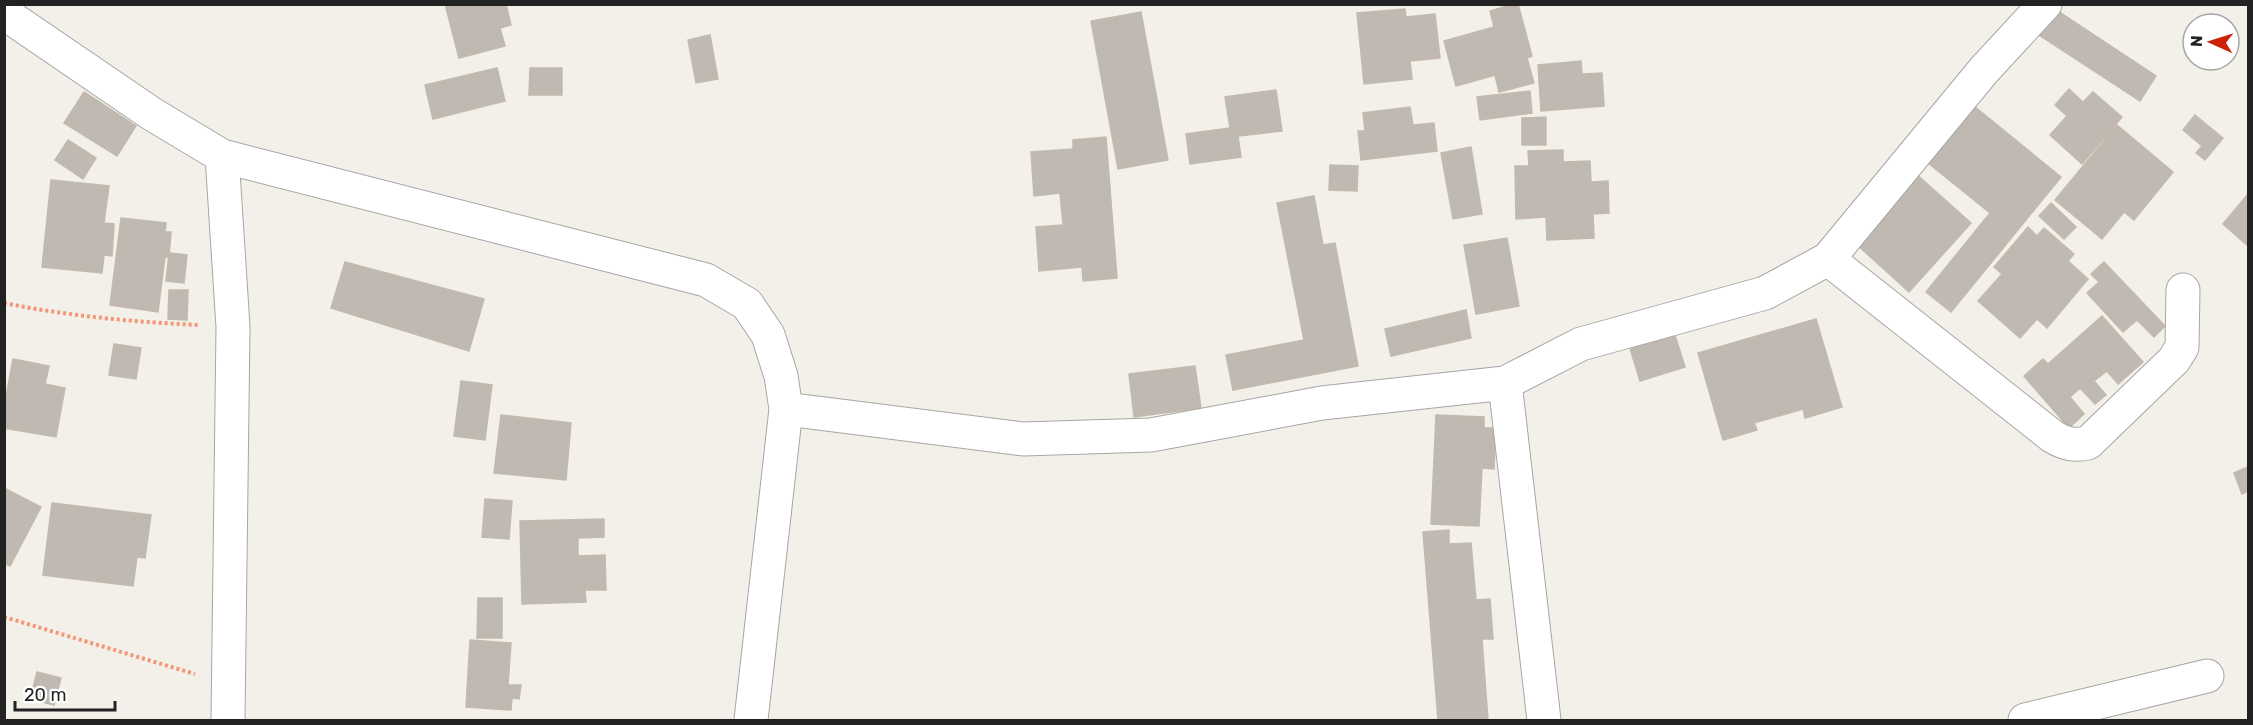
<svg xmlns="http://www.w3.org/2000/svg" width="2253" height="725" font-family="Rubik,sans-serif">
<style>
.building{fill:#bfb9b2;stroke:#c3b9ac;stroke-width:1.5}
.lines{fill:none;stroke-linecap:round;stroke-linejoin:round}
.minor-casing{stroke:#a6a6a6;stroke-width:35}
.path{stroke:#f69576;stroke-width:4;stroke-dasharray:3 3;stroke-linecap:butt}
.minor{stroke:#fff;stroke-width:33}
</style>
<rect width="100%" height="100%" fill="#f2f0e9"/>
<path class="building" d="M445,4h61l5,21 -11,3 5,18 -46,12z
M1514,4h4l14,52 -5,2 7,25 -35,9 -4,-17 -39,11 -12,-45 50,-14 -4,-16z
M1405,9l1,8 29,-3 5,44 -30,3 2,18 -48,5 -7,-71z
M2055,9l101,67 -16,25 -101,-66z
M1141,12l27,148 -50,9 -27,-148z
M710,35l8,44 -22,4 -8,-43z
M1581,61l1,13 20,-1 2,33 -63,5 -3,-46z
M497,68l8,33 -72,18 -8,-34z
M530,68h32v27h-33z
M2069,89l14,13 10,-10 29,25 -40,47 -32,-29 17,-19 -12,-11z
M1276,90l6,41 -44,5 3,21 -51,7 -4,-30 44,-6 -5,-31z
M1530,91l2,22 -52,7 -3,-23z
M84,92l52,34 -19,30 -53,-33z
M1969,102l92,75 -110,135 -25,-20 64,-79 -67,-54z
M1410,107l3,18 21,-2 3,28 -76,9 -3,-29h7l-2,-18z
M2195,115l28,23 -18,22 -9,-7 6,-7 -19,-16z
M1546,117v28h-24v-27z
M2117,125l56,47 -39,48 -10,-8 -22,27 -47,-39z
M1106,137l11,141 -34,3 -1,-14 -43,4 -3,-44 27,-2 -3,-32 -26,3 -3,-44 42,-3v-9z
M68,140l28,18 -13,21 -28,-19z
M1471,147l11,67 -29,5 -12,-66z
M1563,150v12l27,-1 1,21 17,-1 1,32 -16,1 1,24 -47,2 -1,-23 -30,2 -1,-53h14l-1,-15z
M1330,165l28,1 -1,25 -28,-1z
M1915,173l56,50 -62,69 -55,-50z
M51,180l58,6 -5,37 10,1 -2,32 -8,-1 -2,18 -60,-6z
M2248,194v52l-25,-22z
M1314,196l9,49 12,-2 23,123 -125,24 -7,-35 78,-15 -27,-137z
M2051,203l25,24 -12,12 -25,-23z
M121,218l45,5 -1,9h6l-2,25h-4l-7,55 -48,-7z
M2028,227l9,9 7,-8 30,26 -6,7 20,18 -41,49 -10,-9 -17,19 -42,-37 24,-27 -8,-7z
M1507,238l12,68 -43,8 -12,-69z
M169,253l18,2 -3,28 -18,-2z
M345,262l139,37 -15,52 -138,-43z
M2104,262l61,64 -11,11 -17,-17 -14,12 -36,-39 12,-11 -8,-8z
M169,290h19l-1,30 -19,-1z
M1466,310l5,28 -80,18 -6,-27z
M2102,316l41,46 -25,22 -11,-13 -13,10 12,14 -11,9 -15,-16 -10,9 14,17 -15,14 -45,-52 19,-17 5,5z
M1816,319l26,88 -37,11 -2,-9 -49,14 3,7 -34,10 -25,-87z
M1673,329l12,38 -45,14 -12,-39z
M114,344l27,4 -5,31 -27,-4z
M13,359l36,7 -4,18 20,4 -9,49 -52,-9v-21z
M1195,366l6,42 -67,9 -5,-43z
M461,381l31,4 -7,55 -31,-4z
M501,415l70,8 -5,57 -72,-7z
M1436,415l48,2v11h12l-2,41 -12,-1 -3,58 -48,-2z
M2248,467v24l-6,3 -8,-21z
M4,488l37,19 -31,59 -6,-3z
M485,499l27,2 -3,38 -27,-2z
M52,503l99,12 -6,43 -8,-1 -4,29 -90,-11z
M604,519v18l-26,1v18l27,-1 1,35h-21l1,12 -64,2 -2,-83z
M1449,530v14l22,-1 5,57 14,-1 3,40h-11l6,81h-50l-15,-188z
M478,598h24v40h-25z
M470,640l41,3 -3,42h13l-2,14 -7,-1 -1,12 -45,-3z
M37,672l24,6 -7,27 -24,-6z"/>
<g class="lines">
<g class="minor-casing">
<path id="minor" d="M4,13l148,101 70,42 484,124 41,24 21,31 13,41 5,33 -35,311
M222,156l11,171 -5,393
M1828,259l224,177c13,8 22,10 36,7l86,-83 8,-13 1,-57
M1505,383l39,337
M786,409l237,30 128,-4 171,-32 183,-20 76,-39 184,-51 63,-34 156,-189 61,-66
M2025,720l182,-44"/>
</g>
<path class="path" d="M4,303c64,13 130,19 195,22
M4,617l191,57"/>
<use href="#minor" class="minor"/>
</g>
<rect width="2253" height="725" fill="none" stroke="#222222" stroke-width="12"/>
<g transform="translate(2211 42) rotate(273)"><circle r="28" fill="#ffffff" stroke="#a7a7a7" stroke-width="1.5"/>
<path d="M0-4.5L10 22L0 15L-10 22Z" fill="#cd2206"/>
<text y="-9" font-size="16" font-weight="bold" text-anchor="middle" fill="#222222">N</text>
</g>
<path d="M15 701v9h100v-9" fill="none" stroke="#222222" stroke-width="3"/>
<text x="24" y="701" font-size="18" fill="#222222" stroke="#ffffff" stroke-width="4.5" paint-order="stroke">20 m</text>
</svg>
